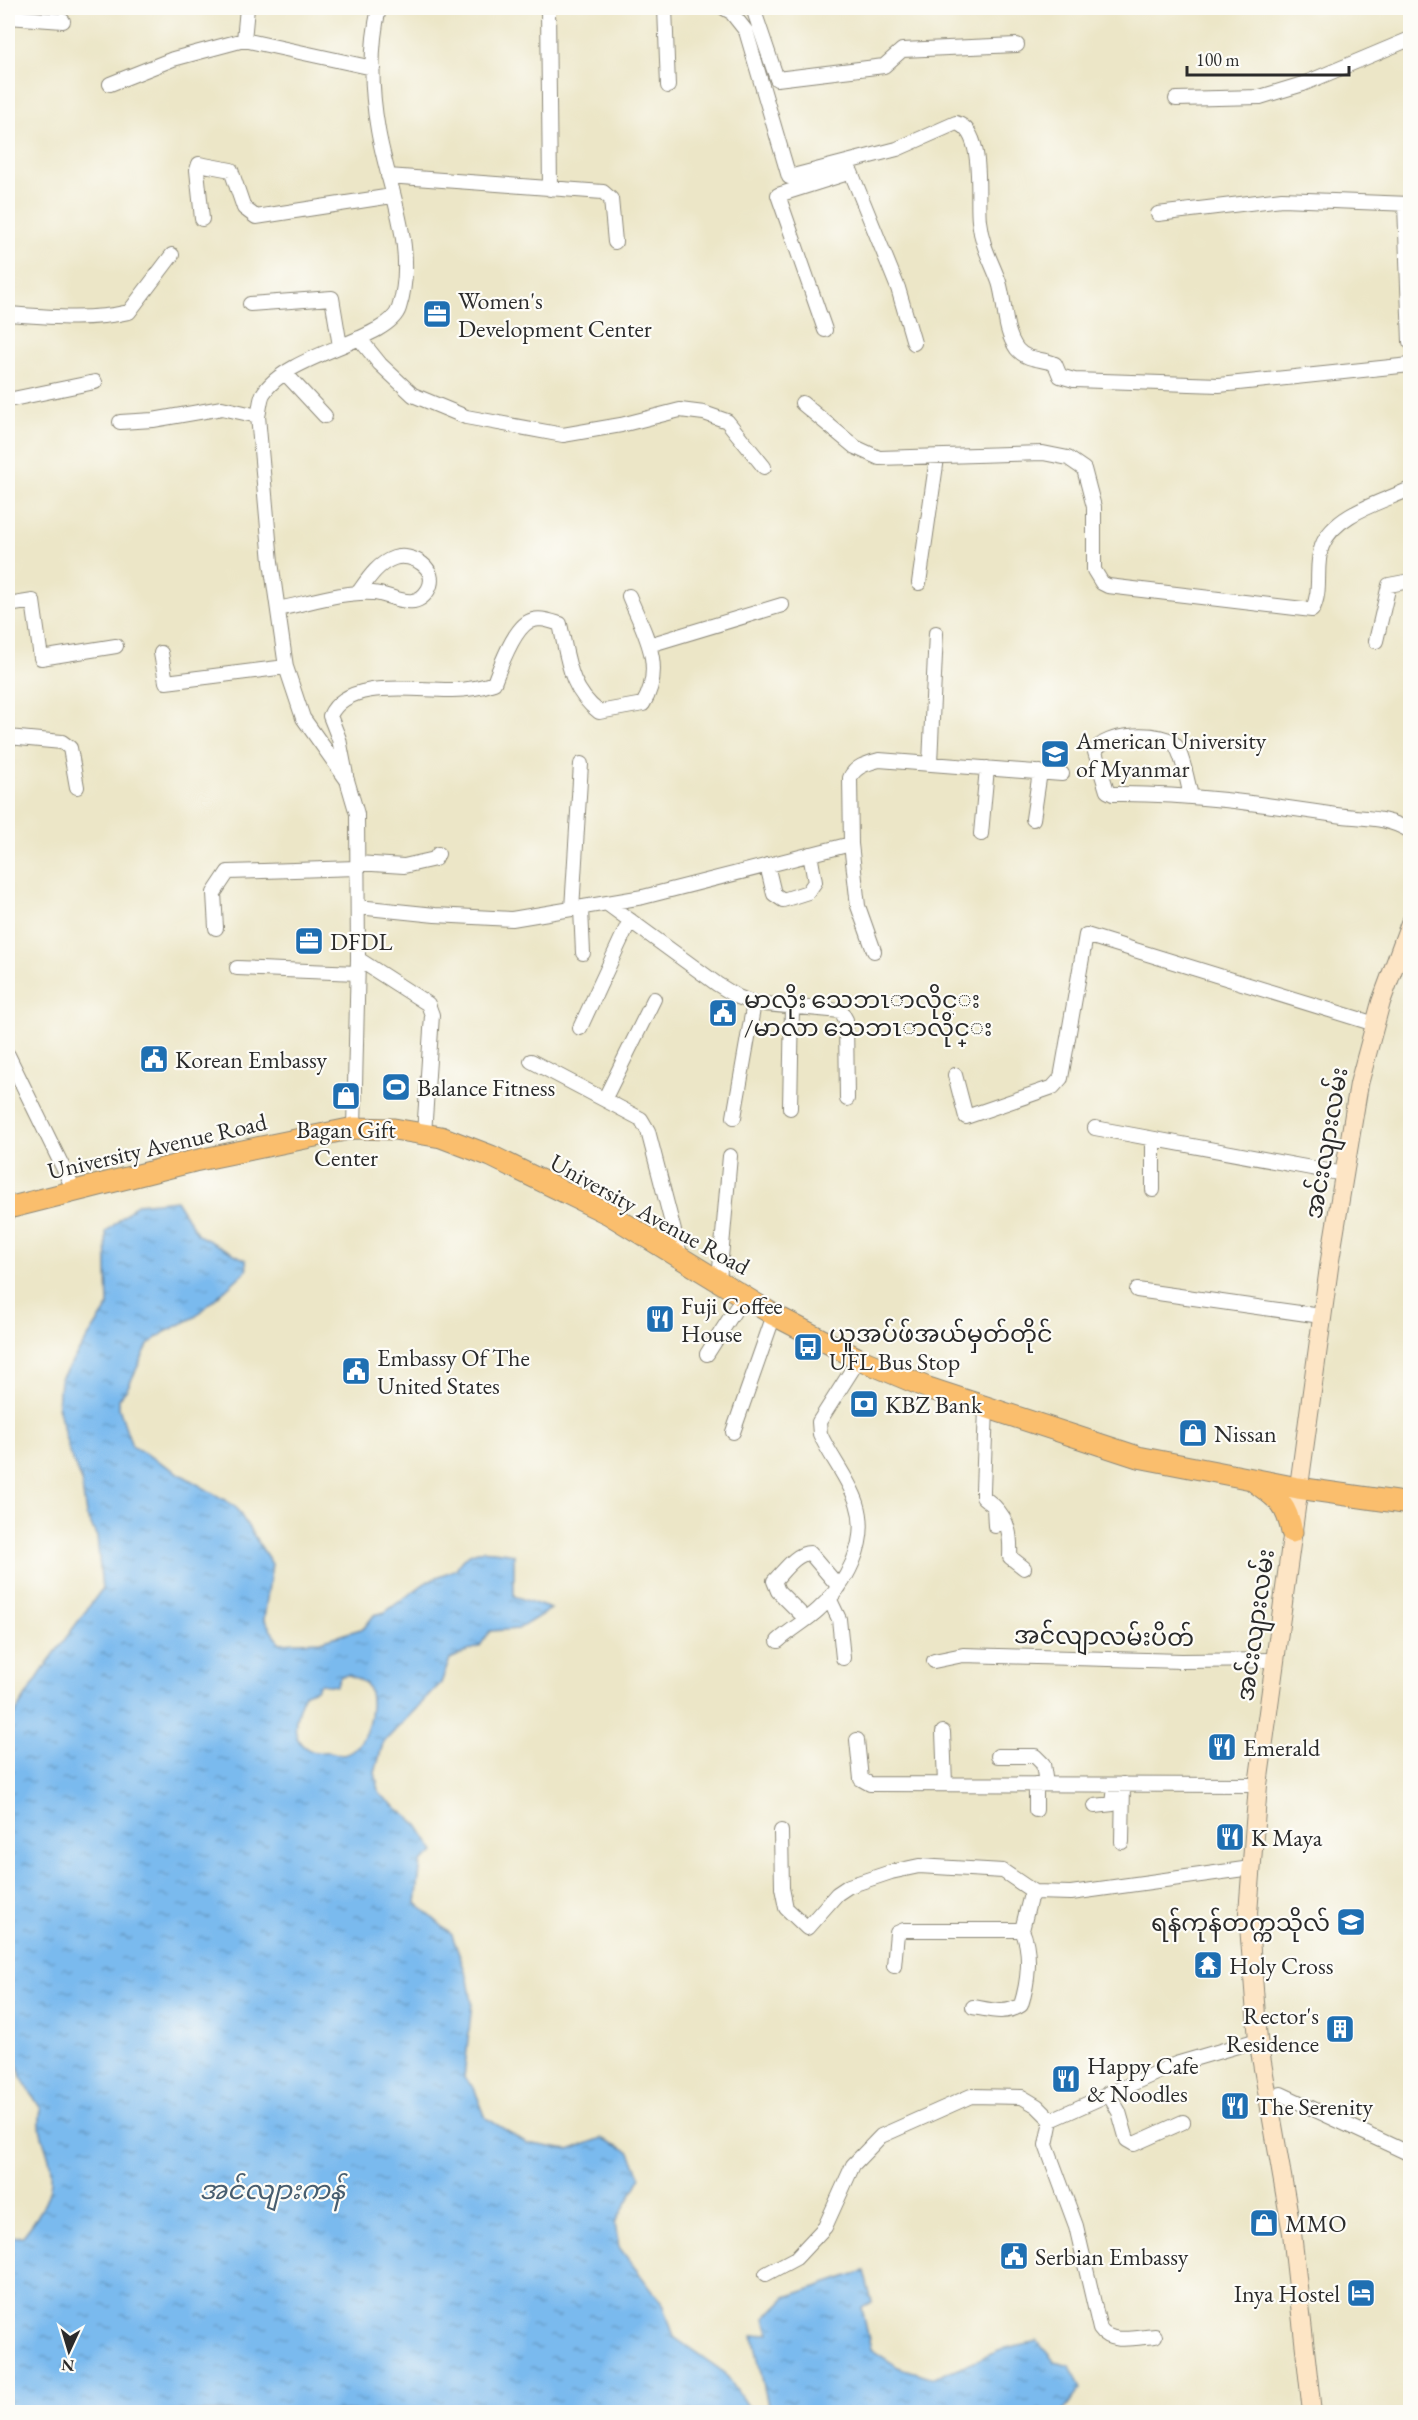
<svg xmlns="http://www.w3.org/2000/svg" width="1418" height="2420" font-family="'EB Garamond','Noto Sans Myanmar',serif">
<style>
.water{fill:url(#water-ripples);stroke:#52728c;stroke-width:1.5;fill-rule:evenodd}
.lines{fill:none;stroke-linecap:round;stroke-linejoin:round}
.minor-casing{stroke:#8c8879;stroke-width:16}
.secondary-casing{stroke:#8c8879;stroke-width:20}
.primary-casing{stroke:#8c8879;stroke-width:23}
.minor{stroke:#fff;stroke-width:14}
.secondary{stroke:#fde5c5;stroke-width:18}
.primary{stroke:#fabe6d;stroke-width:21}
.labels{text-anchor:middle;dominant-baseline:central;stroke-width:4.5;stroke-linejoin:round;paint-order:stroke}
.poi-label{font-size:24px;fill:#2b2b2b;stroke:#fdfcf7;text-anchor:start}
.street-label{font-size:24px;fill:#2b2b2b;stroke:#fdfcf7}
.water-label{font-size:26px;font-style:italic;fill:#475d6f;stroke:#fdfcf7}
</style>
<defs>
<pattern id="water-ripples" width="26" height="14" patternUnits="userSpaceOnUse" patternTransform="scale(1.5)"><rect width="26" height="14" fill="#7abaee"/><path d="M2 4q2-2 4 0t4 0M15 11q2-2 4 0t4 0" fill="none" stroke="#6497c1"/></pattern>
</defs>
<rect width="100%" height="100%" fill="#fdfcf7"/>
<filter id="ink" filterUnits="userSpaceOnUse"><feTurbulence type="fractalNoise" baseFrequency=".0167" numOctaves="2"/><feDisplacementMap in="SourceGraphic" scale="12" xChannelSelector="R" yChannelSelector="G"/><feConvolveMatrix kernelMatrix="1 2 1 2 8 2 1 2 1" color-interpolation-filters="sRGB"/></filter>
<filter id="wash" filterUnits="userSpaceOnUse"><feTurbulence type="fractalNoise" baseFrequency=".008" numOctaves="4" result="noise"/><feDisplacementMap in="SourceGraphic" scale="24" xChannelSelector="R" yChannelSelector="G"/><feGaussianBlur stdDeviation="1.35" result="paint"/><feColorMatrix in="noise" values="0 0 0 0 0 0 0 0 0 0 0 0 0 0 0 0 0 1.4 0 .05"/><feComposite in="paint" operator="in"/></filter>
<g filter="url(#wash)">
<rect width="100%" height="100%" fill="#ece6c7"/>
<path class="water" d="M176,1200l22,35 48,25 1,10 -52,47 -30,15 -17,13 -21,44 -8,10v9l13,38 103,60 37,58 -8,55 16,24 41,-2 43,-13 10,-13 11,-3 43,-31 28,-12c13,-25 34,-19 58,-15v42l37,13 -33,20 -28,2 -10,15 -30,13 -9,24 -58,60 -8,30 5,21 38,31 17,27 -14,10 -5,41 36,32 16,44 4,24 -8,75 10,10 12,30 41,25 42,7 33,-12 27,13 12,26 -26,47 4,23 45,59 10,31 51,36 26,39h-743v-174l15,-2c18,-22 34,-46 26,-77 -5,-20 -12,-28 -8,-50l-20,-32 -8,-31 -5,-2v-320l38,-59 56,-76 -5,-52 -11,-22 -5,-35 -12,-28 -11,-46 2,-26 48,-73 -2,-75 31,-28zM349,1675c6,3 16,5 19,12 9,19 -2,64 -25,68 -4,0 -9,-3 -14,-3 -4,-1 -9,1 -14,0 -30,-9 -19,-40 -10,-59l11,-4 4,-5 16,2 5,-10z
M864,2271l8,31 -10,6 9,41 27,18 36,11 72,-30 31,-7 18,21 16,4 10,23 -19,23h-298l5,-2 -16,-74 16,-3 -4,-15 21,-21z"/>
</g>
<g filter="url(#ink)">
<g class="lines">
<g class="minor-casing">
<path id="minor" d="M548,8l2,181
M665,8l3,78
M724,8l7,4 15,19 43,146 108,-28 59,-26c30,8 20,75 23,98 3,26 12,39 20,61 7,22 4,48 18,67 10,12 25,9 38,15l5,12 14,4 145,5 191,-20
M753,8l24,71 107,-13 18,-16 115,-5
M8,17l55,4
M244,40l3,-32
M110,84l63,-25 71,-19 129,28
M1176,99l84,-2 43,-13 107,-45
M388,176l215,16 8,7 4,43
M1405,204l5,138
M1158,214l124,-15 128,5
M202,219l-5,-49 2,-6 32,6 13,38 12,9 136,-21
M250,304l82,-6 8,48
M8,314c40,3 82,7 121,-2l43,-57
M825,330l-47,-135 73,-23 47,116 16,55
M359,338l21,26 33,31 53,22 97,18 58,-10 59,-15 24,3 23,8 37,46
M285,373l40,43
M8,400l87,-18
M802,403l53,44 24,11 164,-5 25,5 16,11 10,38v63l8,13 6,3 204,24c11,-20 2,-44 10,-64 12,-32 60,-44 88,-57
M120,422l33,-2 69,-12 36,8
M919,583l18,-125
M8,605l25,-4 8,57 75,-12
M278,609c30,-6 65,-18 95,-16 19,1 41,20 55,-3 12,-21 -16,-38 -34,-32 -17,6 -26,21 -36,35
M1376,641l13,-56 21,-4
M649,645l133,-40
M161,653l5,29 120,-15
M8,737l54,5 8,6 7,39
M930,763l6,-130
M346,775l-7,-36 -9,-23c17,-39 87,-25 122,-26 15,0 28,-2 42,-7 6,-16 19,-52 34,-61 10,-6 22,-1 32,2 8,35 9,65 39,88l44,-8c23,-38 1,-71 -14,-108
M1191,796c-4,-15 -7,-37 -15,-50 -10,-16 -74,-14 -81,6l12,39 6,3c75,-1 149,10 223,21 27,4 51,1 74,16
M1033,819l7,-47
M981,834l6,-66
M357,863l47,3 31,-7 3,-5
M767,865l7,29 9,6 25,-8 7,-10 -5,-28
M609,905l108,79 21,13 16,6 87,8 5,9 1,79
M358,907l77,8 77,4 131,-22 208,-53
M572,909l9,-145
M581,909l2,44
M216,928l-2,-35 14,-21 129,-4
M874,951l-16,-45 -7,-62 -1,-66c5,-12 18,-15 29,-18l183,14
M358,959l70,45 4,11 -8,119
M237,968l120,5
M580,1028l50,-108
M8,1055l66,135
M531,1061l110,58 7,12 33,127
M955,1075l11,42 87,-30 8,-9 25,-143 289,89
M605,1098l49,-99
M790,1108l2,-101
M734,1117l20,-114
M354,1128l4,-169 -1,-145 -10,-34 -44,-62 -17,-51 -15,-105 -13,-146c2,-7 2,-16 5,-22 24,-41 126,-53 136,-86 19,-59 -11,-119 -21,-178 -7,-40 -8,-83 1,-122
M1095,1128l249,46
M1153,1139v51
M719,1280l11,-124
M1137,1290l184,26
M707,1354l37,-58
M986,1408l-3,82v7l11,9 1,20
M733,1432l41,-117
M994,1506c15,15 17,30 16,51l14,11
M829,1598l10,21 4,39
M806,1619l-28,-28 -4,-10c10,-10 22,-28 36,-28l29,34
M778,1641c12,-11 28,-20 40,-31 28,-25 52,-68 39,-107 -8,-24 -26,-45 -37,-69l-1,-12 40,-63
M934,1661l29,-6 219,6 92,-1
M943,1732l2,52
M857,1740l4,39 9,5 388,1
M998,1756h37l8,8 3,20
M1036,1784v26
M1095,1806l18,-2 2,-17
M781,1831l1,57 4,20 21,20 30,-34 12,-8 42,-14 28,-6 84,5 31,21
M1122,1842l1,-58
M894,1966l3,-33 7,-3h118l8,-32 4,-6 37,1 180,-25
M973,2007c17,3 33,8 48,-2 7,-22 11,-53 1,-75
M1108,2093l11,19 8,28 7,4 49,-22
M1281,2094l129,60
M766,2274l30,-16 29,-31 28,-62 28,-29 90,-40 51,1 15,9 14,14
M1155,2336c-16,1 -45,9 -55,-7l-24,-103 -30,-81 5,-25 125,-56 82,-24"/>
</g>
<g class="secondary-casing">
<path id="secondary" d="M1312,2412l-20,-179 -34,-193 -10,-127 10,-128 72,-525 29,-176 22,-82 29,-79"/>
</g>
<g class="primary-casing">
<path id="primary" d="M8,1208l186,-47 160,-33 40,1 47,8 50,19 118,58 165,101 85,44 69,29 210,69 160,31 112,16
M1255,1482c23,17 31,21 37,50"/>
</g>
<use href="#minor" class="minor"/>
<use href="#secondary" class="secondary"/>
<use href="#primary" class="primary"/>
</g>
</g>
<defs>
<g id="office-square" transform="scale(1.5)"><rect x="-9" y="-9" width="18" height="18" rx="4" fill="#1f6fb2" stroke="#fdfcf7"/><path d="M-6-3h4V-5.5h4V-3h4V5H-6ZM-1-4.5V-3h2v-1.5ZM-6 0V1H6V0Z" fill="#fff"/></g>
<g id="university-square" transform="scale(1.5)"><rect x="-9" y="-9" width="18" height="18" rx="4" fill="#1f6fb2" stroke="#fdfcf7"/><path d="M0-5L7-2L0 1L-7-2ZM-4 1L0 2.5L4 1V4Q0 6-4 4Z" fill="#fff"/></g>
<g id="civic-square" transform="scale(1.5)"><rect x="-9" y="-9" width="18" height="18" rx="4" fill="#1f6fb2" stroke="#fdfcf7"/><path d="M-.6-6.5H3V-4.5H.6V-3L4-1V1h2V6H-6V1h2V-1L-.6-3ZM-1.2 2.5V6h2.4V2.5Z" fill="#fff"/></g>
<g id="stadium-square" transform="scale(1.5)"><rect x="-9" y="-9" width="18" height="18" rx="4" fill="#1f6fb2" stroke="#fdfcf7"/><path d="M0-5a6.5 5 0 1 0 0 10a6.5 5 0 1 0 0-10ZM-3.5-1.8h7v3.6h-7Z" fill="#fff"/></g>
<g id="shop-square" transform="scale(1.5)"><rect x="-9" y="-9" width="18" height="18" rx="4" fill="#1f6fb2" stroke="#fdfcf7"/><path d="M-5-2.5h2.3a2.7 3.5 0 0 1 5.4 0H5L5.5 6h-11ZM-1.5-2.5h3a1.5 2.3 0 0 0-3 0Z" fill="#fff"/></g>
<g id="restaurant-square" transform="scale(1.5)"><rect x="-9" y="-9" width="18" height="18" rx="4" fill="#1f6fb2" stroke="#fdfcf7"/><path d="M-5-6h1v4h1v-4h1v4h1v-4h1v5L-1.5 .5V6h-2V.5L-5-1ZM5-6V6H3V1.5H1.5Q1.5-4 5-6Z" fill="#fff"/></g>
<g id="bus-square" transform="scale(1.5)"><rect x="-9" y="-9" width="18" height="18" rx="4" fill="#1f6fb2" stroke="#fdfcf7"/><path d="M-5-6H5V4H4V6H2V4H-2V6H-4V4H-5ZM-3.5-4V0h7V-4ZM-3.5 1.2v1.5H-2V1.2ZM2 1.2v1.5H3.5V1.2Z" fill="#fff"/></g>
<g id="bank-square" transform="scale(1.5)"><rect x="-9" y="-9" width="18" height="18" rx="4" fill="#1f6fb2" stroke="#fdfcf7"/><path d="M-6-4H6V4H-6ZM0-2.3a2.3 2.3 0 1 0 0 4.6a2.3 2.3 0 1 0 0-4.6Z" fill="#fff"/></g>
<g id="temple-square" transform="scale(1.5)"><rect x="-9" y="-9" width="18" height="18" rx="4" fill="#1f6fb2" stroke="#fdfcf7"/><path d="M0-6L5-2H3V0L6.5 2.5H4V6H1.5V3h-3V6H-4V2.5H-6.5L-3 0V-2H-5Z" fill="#fff"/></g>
<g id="building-square" transform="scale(1.5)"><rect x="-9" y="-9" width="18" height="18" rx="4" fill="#1f6fb2" stroke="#fdfcf7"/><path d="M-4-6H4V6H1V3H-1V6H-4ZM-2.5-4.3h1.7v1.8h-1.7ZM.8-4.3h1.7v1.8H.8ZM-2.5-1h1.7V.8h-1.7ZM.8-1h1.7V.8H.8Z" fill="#fff"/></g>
<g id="hotel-square" transform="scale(1.5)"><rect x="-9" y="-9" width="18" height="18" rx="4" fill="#1f6fb2" stroke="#fdfcf7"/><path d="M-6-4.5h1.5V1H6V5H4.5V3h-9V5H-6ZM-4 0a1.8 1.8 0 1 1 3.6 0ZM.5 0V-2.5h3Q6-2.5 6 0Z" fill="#fff"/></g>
</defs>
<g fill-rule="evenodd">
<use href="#office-square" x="437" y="314"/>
<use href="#university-square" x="1055" y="754"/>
<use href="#office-square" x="309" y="941"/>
<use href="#civic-square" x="723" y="1013"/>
<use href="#civic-square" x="154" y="1059"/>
<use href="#stadium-square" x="396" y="1087"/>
<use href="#shop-square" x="346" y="1096"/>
<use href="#restaurant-square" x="660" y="1319"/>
<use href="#bus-square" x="808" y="1347"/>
<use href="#civic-square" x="356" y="1371"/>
<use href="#bank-square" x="864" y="1404"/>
<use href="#shop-square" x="1193" y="1433"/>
<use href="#restaurant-square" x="1222" y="1747"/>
<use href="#restaurant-square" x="1230" y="1837"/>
<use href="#university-square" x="1351" y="1922"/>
<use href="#temple-square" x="1208" y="1965"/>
<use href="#building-square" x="1340" y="2029"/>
<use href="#restaurant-square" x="1066" y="2079"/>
<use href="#restaurant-square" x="1235" y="2106"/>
<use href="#shop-square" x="1264" y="2223"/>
<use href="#civic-square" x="1014" y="2256"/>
<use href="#hotel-square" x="1361" y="2293"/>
</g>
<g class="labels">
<g class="poi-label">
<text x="458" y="300">Women's<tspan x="458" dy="28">Development Center</tspan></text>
<text x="1076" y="740">American University<tspan x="1076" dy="28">of Myanmar</tspan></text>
<text x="330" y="941">DFDL</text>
<text x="744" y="999">မာလိုး သေဘၤာလိုင္း<tspan x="744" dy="28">/မာလာ သေဘၤာလိုင္း</tspan></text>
<text x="175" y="1059">Korean Embassy</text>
<text x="417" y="1087">Balance Fitness</text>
<text x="346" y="1129" text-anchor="middle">Bagan Gift<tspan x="346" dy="28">Center</tspan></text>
<text x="681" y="1305">Fuji Coffee<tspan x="681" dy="28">House</tspan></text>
<text x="829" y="1333">ယူအပ်ဖ်အယ်မှတ်တိုင်<tspan x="829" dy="28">UFL Bus Stop</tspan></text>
<text x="377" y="1357">Embassy Of The<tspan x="377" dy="28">United States</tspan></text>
<text x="885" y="1404">KBZ Bank</text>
<text x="1214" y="1433">Nissan</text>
<text x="1243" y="1747">Emerald</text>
<text x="1251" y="1837">K Maya</text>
<text x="1330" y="1922" text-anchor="end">ရန်ကုန်တက္ကသိုလ်</text>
<text x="1229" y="1965">Holy Cross</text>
<text x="1319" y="2015" text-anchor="end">Rector's<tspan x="1319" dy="28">Residence</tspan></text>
<text x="1087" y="2065">Happy Cafe<tspan x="1087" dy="28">&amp; Noodles</tspan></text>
<text x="1256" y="2106">The Serenity</text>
<text x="1285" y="2223">MMO</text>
<text x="1035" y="2256">Serbian Embassy</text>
<text x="1340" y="2293" text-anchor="end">Inya Hostel</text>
</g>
<g class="street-label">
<text transform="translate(1326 1143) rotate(-80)">အင်းလျားလမ်း</text>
<text transform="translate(157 1146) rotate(-13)">University Avenue Road</text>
<text transform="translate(650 1214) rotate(29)">University Avenue Road</text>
<text transform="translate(1255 1625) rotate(-82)">အင်းလျားလမ်း</text>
<text transform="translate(1104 1636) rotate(1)">အင်လျာလမ်းပိတ်</text>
</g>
<g class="water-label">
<text x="272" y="2190">အင်လျားကန်</text>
</g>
</g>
<rect width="1418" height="2420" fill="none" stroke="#fdfcf7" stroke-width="30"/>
<g transform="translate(69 2351) rotate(184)" stroke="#fdfcf7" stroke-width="4.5" paint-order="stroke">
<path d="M0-4.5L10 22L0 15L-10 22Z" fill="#2b2b2b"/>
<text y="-9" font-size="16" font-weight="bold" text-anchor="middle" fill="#2b2b2b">N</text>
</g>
<path d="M1187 66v9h162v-9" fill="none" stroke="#2b2b2b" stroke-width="3"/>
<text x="1196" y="66" font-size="18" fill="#2b2b2b" stroke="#fdfcf7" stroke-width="4.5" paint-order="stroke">100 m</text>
</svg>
